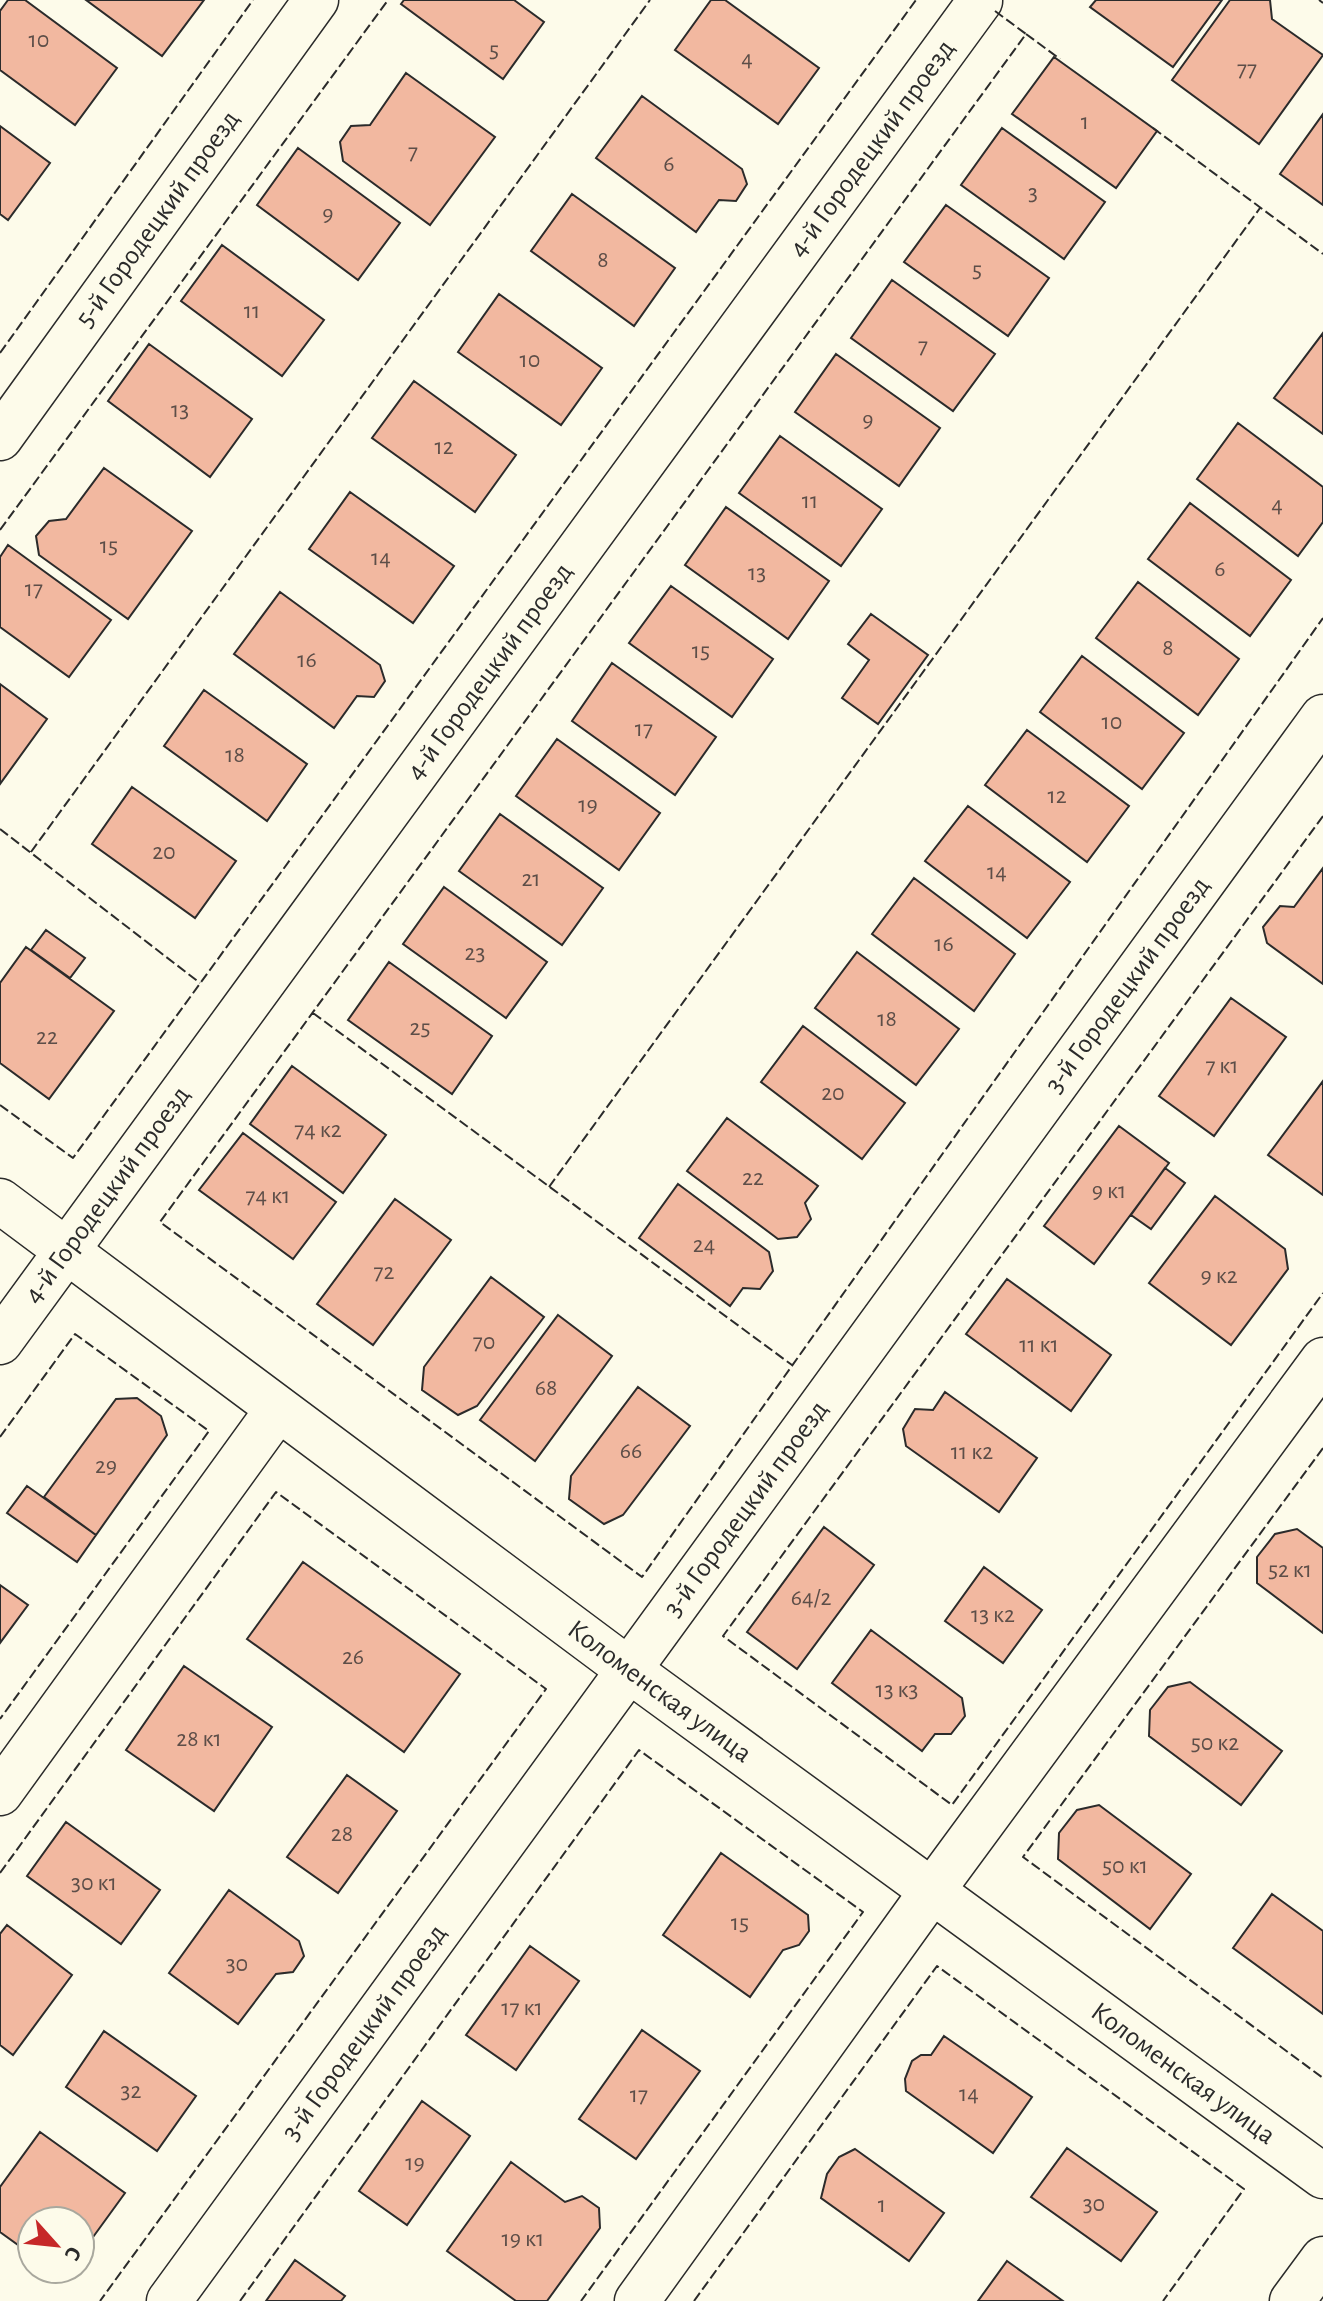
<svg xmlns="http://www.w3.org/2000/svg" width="1323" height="2301" font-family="'Alegreya Sans',sans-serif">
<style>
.building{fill:#f2b8a0;stroke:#2b2b2b;stroke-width:2}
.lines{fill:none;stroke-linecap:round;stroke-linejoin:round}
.minor-casing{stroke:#2b2b2b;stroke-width:47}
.minor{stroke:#fdfbea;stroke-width:44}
.fence{stroke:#2b2b2b;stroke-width:2;stroke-dasharray:10 4;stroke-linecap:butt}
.labels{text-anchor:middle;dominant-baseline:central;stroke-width:6;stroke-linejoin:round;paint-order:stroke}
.number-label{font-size:24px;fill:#5d4e48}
.street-label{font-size:28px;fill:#2b2b2b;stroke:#fdfbea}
</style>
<rect width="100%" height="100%" fill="#fdfbea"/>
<path class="building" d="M8,0h17l92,68 -42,57 -75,-55v-59z
M86,0h118l-42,56z
M404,0h110l30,22 -41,57 -102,-75z
M711,0h14l94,68 -41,56 -103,-74z
M1096,0h126l-49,67 -83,-60z
M1230,0h40l2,19 51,36 -64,89 -87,-64z
M1054,57l103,74 -41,57 -104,-74z
M406,73l89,64 -65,88 -87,-64 -3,-19 11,-16 19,-1z
M642,96l100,73 5,15 -11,17 -17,-1 -23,32 -100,-74z
M1323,114v91l-43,-31z
M0,126l50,37 -42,57 -8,-6z
M1002,128l103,74 -41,57 -103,-74z
M298,148l102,75 -42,57 -101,-75z
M572,194l103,74 -41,58 -103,-75z
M946,205l103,73 -41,58 -104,-74z
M222,245l102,75 -42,56 -101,-75z
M892,280l103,74 -42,57 -102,-73z
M499,294l103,74 -41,57 -103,-73z
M1323,333v101l-49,-36z
M149,344l103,75 -42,58 -102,-76z
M836,354l104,74 -41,58 -104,-74z
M414,381l102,74 -41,57 -103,-74z
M1238,423l85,64v35l-25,34 -101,-77z
M780,436l102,73 -41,57 -102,-73z
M104,468l88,63 -64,88 -89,-64 -3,-19 13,-15 17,-2z
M350,492l104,74 -41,57 -104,-74z
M1190,503l101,77 -41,56 -102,-77z
M726,507l103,74 -41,58 -103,-74z
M8,545l103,75 -42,57 -69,-50v-70z
M1138,582l101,77 -41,56 -102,-77z
M671,586l102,73 -41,58 -103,-74z
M280,592l100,73 5,16 -11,16 -17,-1 -23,32 -100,-74z
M871,614l57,41 -50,69 -36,-26 27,-38 -21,-16z
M1082,656l102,77 -42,56 -102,-77z
M612,663l104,74 -41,58 -103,-74z
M0,684l47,35 -47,65z
M204,690l103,74 -40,57 -103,-75z
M1027,730l102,76 -42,56 -102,-77z
M557,739l103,74 -41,57 -103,-74z
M132,787l104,74 -41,57 -103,-74z
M968,806l102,76 -43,56 -102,-77z
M500,814l103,74 -41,57 -103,-74z
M1323,868v116l-56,-41 -4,-16 17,-21 14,1z
M914,878l101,76 -41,57 -102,-77z
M444,887l103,75 -41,56 -103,-74z
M46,930l39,28 -15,20 -39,-28z
M26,947l88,64 -65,88 -49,-36v-80z
M857,952l102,77 -43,56 -101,-77z
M389,962l103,74 -40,58 -104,-74z
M1231,998l55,39 -72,99 -55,-40z
M803,1026l102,77 -43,56 -101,-77z
M292,1066l94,69 -43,58 -93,-69z
M1323,1081v114l-55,-40z
M727,1118l91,68 -13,17 6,16 -14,18 -19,2 -91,-68z
M1119,1126l50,37 -75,101 -50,-38z
M243,1133l93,69 -43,57 -94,-69z
M1165,1168l20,15 -34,46 -20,-14z
M678,1184l91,68 4,19 -13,18 -17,-1 -13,18 -91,-68z
M1215,1196l70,53 3,20 -57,76 -82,-62z
M395,1199l56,41 -78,105 -56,-41z
M491,1277l53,40 -67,89 -19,9 -36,-25 2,-23z
M1007,1279l104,76 -40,56 -105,-77z
M558,1315l54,41 -77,105 -55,-41z
M638,1387l52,39 -67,89 -19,9 -35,-25 2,-23z
M945,1392l92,66 -38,54 -93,-66 -3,-17 12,-20 18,1z
M137,1398l24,18 6,19 -71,100 -52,-38 72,-98z
M27,1486l69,49 -19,27 -70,-49z
M824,1527l50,38 -77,104 -50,-37z
M1297,1529l26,19v85l-66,-50v-26l18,-23z
M303,1562l157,112 -56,78 -157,-113z
M984,1567l58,43 -39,53 -58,-42z
M0,1585l28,20 -28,38z
M871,1630l91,68 3,18 -14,18h-16l-13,17 -90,-68z
M184,1666l88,61 -58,84 -88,-61z
M1190,1682l92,69 -41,54 -92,-69 1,-26 18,-23z
M347,1775l50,36 -59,82 -51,-36z
M1099,1805l92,69 -41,55 -92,-70 1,-26 18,-23z
M66,1822l94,68 -39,54 -94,-68z
M721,1853l87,62 1,16 -10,14 -16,5 -33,47 -87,-62z
M229,1890l70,51 5,15 -11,16 -17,2 -38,50 -69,-51z
M1272,1894l51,37v83l-90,-66z
M7,1925l65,50 -59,80 -13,-10v-111z
M530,1946l49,35 -63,89 -50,-35z
M642,2030l58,41 -64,88 -57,-40z
M104,2031l92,65 -39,55 -91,-64z
M944,2036l88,61 -39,56 -87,-62 -1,-12 7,-18 9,-6h10z
M422,2101l48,35 -63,89 -48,-34z
M40,2132l85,61 -45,62v-34h-48v34l-32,-23v-45z
M1067,2148l90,64 -36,49 -90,-64z
M855,2149l89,64 -35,48 -88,-63 6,-24 12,-17z
M511,2162l54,40 17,-6 17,12 1,20 -53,73h-31l-69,-50z
M295,2260l50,36 -4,5h-75z
M1007,2261l56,40h-85z
M51,2269h19l-6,9z"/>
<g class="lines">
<g class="minor-casing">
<g id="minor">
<path id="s1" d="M0,438l316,-438"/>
<path id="s2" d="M0,1201l629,469 694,506"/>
<path id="s3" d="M0,1342l980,-1341"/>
<path d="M0,1793l278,-384"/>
<path id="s4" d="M169,2301l1154,-1584"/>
<path d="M637,2301l295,-410 391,-531"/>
<path d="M1292,2301l31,-42"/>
</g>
</g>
<use href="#minor" class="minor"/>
<path class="fence" d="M1319,0l4,3
M995,11l31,23 -866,1188 482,355 681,-959
M1026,34l34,25
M1153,128l170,126
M0,353l253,-353
M0,530l388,-530
M1323,816l-600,820 229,169 371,-512
M0,829l200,154
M31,852l619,-852
M313,1013l479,352
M0,1105l73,53 843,-1158
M549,1187l711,-979
M0,1437l75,-103 134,97 -209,288
M1323,1448l-300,409 300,221
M0,1873l276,-381 270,197 -446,612
M240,2301l399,-551 224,162 -282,389
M694,2301l243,-335 307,223 -81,112"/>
</g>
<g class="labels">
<g class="number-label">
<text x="39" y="40">10</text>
<text x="494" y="50">5</text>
<text x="747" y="59">4</text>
<text x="1247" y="69">77</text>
<text x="1085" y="122">1</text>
<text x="413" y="152">7</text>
<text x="669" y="164">6</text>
<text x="1033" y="193">3</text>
<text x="328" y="214">9</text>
<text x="603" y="260">8</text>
<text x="977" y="270">5</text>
<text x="252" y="311">11</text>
<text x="923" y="346">7</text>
<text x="530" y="360">10</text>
<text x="180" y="410">13</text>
<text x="868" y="420">9</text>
<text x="444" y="447">12</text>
<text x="810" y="501">11</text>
<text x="1277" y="505">4</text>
<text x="109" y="546">15</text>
<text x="381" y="558">14</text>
<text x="1220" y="569">6</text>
<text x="757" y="573">13</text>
<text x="34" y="589">17</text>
<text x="1168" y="648">8</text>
<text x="701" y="651">15</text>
<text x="307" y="660">16</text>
<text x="1112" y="722">10</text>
<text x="644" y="729">17</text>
<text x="235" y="755">18</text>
<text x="1057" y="796">12</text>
<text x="588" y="805">19</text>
<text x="164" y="852">20</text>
<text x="997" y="872">14</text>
<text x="531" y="879">21</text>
<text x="944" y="944">16</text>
<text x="475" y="953">23</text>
<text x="887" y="1019">18</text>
<text x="420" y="1028">25</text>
<text x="47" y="1037">22</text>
<text x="1222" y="1066">7 к1</text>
<text x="833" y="1093">20</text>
<text x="318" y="1130">74 к2</text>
<text x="753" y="1178">22</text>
<text x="1109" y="1191">9 к1</text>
<text x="268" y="1196">74 к1</text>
<text x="704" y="1245">24</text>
<text x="384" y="1272">72</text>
<text x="1219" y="1276">9 к2</text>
<text x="484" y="1342">70</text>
<text x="1039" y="1345">11 к1</text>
<text x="546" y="1388">68</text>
<text x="631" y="1451">66</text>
<text x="972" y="1452">11 к2</text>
<text x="106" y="1466">29</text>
<text x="1290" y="1570">52 к1</text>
<text x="811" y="1598">64/2</text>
<text x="993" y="1615">13 к2</text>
<text x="353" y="1657">26</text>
<text x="897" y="1690">13 к3</text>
<text x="199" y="1739">28 к1</text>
<text x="1215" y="1743">50 к2</text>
<text x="342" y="1834">28</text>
<text x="1125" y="1866">50 к1</text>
<text x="94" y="1883">30 к1</text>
<text x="740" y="1923">15</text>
<text x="237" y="1964">30</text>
<text x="522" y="2008">17 к1</text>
<text x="131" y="2091">32</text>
<text x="969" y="2094">14</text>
<text x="639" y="2095">17</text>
<text x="415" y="2163">19</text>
<text x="1094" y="2204">30</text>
<text x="882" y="2205">1</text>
<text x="523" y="2239">19 к1</text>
</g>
<g class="street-label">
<text stroke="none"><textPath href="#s3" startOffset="1478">4-й Городецкий проезд</textPath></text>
<text stroke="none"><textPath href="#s1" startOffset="270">5-й Городецкий проезд</textPath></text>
<text stroke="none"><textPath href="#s3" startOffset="830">4-й Городецкий проезд</textPath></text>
<text stroke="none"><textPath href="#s4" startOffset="1628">3-й Городецкий проезд</textPath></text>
<text stroke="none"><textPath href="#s3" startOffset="182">4-й Городецкий проезд</textPath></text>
<text stroke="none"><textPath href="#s4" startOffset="980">3-й Городецкий проезд</textPath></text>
<text stroke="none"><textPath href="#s2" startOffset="822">Коломенская улица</textPath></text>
<text stroke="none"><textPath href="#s4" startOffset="332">3-й Городецкий проезд</textPath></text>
<text stroke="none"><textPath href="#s2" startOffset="1470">Коломенская улица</textPath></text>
</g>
</g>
<g transform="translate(56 2245) rotate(117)"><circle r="38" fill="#fdfbea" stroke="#a9a89e" stroke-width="2"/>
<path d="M0-6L14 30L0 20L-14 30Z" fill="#c62828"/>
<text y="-12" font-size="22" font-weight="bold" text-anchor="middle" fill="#2b2b2b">С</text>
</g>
</svg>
